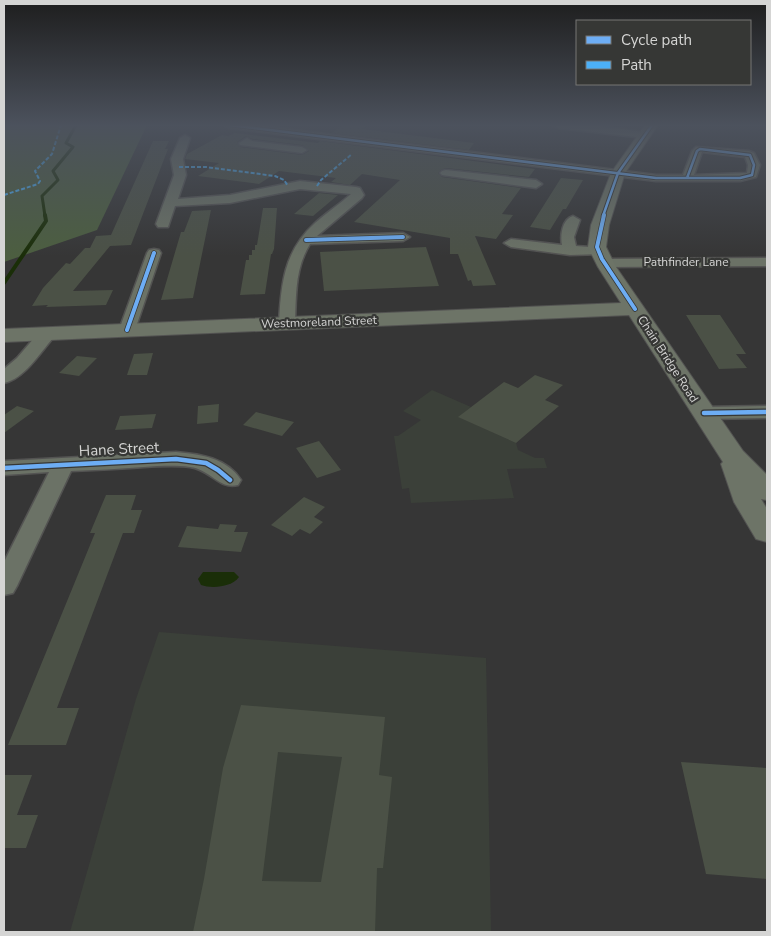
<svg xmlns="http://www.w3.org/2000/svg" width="771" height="936" font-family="'Nunito Sans',sans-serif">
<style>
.built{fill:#3b4039}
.green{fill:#4c5e40}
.water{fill:#1a2e08}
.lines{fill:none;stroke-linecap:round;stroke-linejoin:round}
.stream-far1{stroke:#1a2e08;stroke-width:3}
.stream{stroke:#1a2e08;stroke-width:4}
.building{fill:#4b5146;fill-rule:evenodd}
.minor-casing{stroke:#535352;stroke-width:3}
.secondary-casing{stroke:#535352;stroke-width:2}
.minor{fill:#6b7266;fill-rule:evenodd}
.secondary{fill:#6d7467;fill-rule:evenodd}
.quiet{stroke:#4cb0f7;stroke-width:2;stroke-dasharray:4 2;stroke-linecap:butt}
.cycleway-far2-casing{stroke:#363735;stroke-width:4.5}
.cycleway-far1-casing{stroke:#363735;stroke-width:5.5}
.cycleway-casing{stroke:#363735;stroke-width:7}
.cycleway-far2{stroke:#6dadf4;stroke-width:2.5}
.cycleway-far1{stroke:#6dadf4;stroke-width:4}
.cycleway{stroke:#6dadf4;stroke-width:4.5}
.labels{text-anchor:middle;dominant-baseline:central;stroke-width:4.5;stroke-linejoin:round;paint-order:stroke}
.far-street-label{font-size:12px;fill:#d5d5d4;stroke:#363735}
.street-label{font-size:15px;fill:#d5d5d4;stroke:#363735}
</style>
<rect width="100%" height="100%" fill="#363636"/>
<path class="built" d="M432,390l39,17 -12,10 57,26 2,7 17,8h9l3,10 -40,1 7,29 -103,5 -2,-15 -7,1 -8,-53h4l23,-16 -18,-9z
M159,632l327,26 5,274h-421l66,-233z"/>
<path class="green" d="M4,125h143l-50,105 -93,32z"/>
<path class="water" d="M203,572h31l5,5c-7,10 -27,12 -38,8l-3,-6z"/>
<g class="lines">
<path class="stream-far1" d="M45,216l-3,-20 16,-16 -5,-9 20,-24 -7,-4 10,-18"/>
<path class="stream" d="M4,283l42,-62 -1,-6"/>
</g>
<path class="building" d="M343,125h24l-5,4 112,14 -5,7 -137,-17z
M235,133l83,10 2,-2 215,28 -6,8 -83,-9 -5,2 -3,3 4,4 79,11 -19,26 11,1 -17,24 -21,-3 21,49 -23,1 -2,-6 -3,1 -10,-27h-8v-16l-96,-16 46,-42 -38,-6 -12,11 -19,-3 5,-4 -57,-7 -20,13 -61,-8 21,-13 -34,-4 2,-5 35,-19 6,1zM246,136l7,3 49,6 7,6 -7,4 -62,-8 -3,-5z
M153,141h16l-4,8h3l-37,96 -21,1 -37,45 40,-1 -7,15 -60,2 2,-2 -16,1 11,-18 23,-25 4,1 15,-16h5l6,-12 15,-1z
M561,178l22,2 -17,29h-3l-13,21 -20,-3z
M319,193l19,2 -25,21 -19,-2z
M263,208h14l-3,41 -2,5h-1l-6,40 -25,1 6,-35h3v-5h3v-5h3v-5h2z
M211,210l-18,88 -32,2 20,-68h3l8,-21z
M426,247l13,39 -115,5 -4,-39z
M686,315h34l26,39h-10l11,14 -28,1z
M153,353l-6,22h-20l7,-21z
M77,356l20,2 -18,18 -20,-3z
M535,375l28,10 -18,15 14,6 -43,37 -58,-26 46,-35 14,6z
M219,404l-1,18 -21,2 1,-18z
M17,406l17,5 -30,22v-18z
M256,412l38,10 -12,14 -39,-11z
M156,414l-4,14 -37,2 5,-14z
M319,441l22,29 -24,8 -21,-30z
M106,495h30l-5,15h11l-8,23h-11l-66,175h22l-13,37h-58l87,-212h-5z
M304,497l21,10 -11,10 9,5 -13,12 -10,-5 -8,7 -21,-11z
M220,524l17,1 -3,7h14l-7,20 -63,-5 9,-21 31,3z
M241,705l144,12 -6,58 13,2 -9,91h-6l-2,64h-182l11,-53 19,-111zM278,752l64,5 -21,125 -59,-1z
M681,762l86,6v111l-61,-5z
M4,775h28l-15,40h21l-12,33h-22z"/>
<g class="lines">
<g class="minor-casing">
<path id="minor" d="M224,125h30l402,50h27l9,-24 4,-4 53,4 5,2 6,12 -4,12 -16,4h-84l-427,-53zM702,152l43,5 3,8 -1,8 -53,2z
M553,125h35l57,7 5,3 -5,3 -87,-10z
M185,135l5,3 -7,21 3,16 -8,24 52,-4 70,-14 56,6 4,1 4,7 -2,3 -45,38 86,-3 7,4 -7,4 -93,3c-15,24 -14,51 -15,79l-2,3h-12l-2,-3c2,-39 5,-72 36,-100 11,-10 25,-19 36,-29l-51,-5 -70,14 -55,3 -7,21h-10l-2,-3 18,-49 -3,-16 9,-21z
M247,138l5,3 50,6 5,3 -5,3 -62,-8 -1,-2z
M446,170l90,10 6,4 -6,4 -94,-13 -2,-2 2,-2z
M573,216l7,4 -6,17 2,9 28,2 2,3 -2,3 -34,1 -59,-8 -7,-4 7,-4 51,6c-2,-9 0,-26 11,-29z
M154,249l5,1 2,3 -26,77 -2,4h-12l-2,-4 28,-77 2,-3z
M767,258v8l-162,1 -5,-1 -2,-3 2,-3 5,-1z
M47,329l6,1 2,4 -2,4c-13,15 -29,41 -49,45v-14l13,-11 24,-28z
M767,406v12l-63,1 -7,-2 -3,-4 3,-4 7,-2z
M176,452c24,2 51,6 65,28l-3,5c-19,5 -28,-16 -48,-18 -15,-2 -31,-1 -46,0 -25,2 -49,3 -73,4l-54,115 -4,7 -9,2v-33l45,-90 -45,3v-14z"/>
</g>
<g class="secondary-casing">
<path id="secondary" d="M645,125h13l-33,48 -16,52 -3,22 10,20 127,184 24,24v25l-6,-1 6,10v33l-11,-3 -22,-37 -13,-38 2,-2 -94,-147 -625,27v-13l617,-26 -23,-36 -10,-20 3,-22 20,-52z"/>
</g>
<use href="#minor" class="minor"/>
<use href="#secondary" class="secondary"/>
<path class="quiet" d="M179,167h27l69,9 9,4 4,6
M317,186l4,-6 31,-26
M4,195l34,-11 2,-3 -5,-10 17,-17 9,-29"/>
<g class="cycleway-far2-casing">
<path id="cycleway-far2" d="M229,125l427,53h31
M700,149l50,6 4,10 -2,10 -12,3h-53l10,-27z
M603,216l15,-43 34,-48"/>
</g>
<g class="cycleway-far1-casing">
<path id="cycleway-far1" d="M604,215l-7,32 5,12 33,50
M306,240l97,-3
M127,330l27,-77"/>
</g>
<g class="cycleway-casing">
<path id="cycleway" d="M704,413l63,-1
M4,468l172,-9 30,4 12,7 12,10"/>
</g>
<use href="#cycleway-far2" class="cycleway-far2"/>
<use href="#cycleway-far1" class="cycleway-far1"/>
<use href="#cycleway" class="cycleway"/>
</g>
<linearGradient id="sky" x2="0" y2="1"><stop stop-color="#1e1e1e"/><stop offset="0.49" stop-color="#4c525d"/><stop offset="1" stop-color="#4c525d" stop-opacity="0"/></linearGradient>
<rect width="771" height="256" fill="url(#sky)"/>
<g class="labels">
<g class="far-street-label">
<text x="686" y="262">Pathfinder Lane</text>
<text transform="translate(319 322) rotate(-2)">Westmoreland Street</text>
<text transform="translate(668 359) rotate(57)">Chain Bridge Road</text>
</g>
<g class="street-label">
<text transform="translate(119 449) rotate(-3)">Hane Street</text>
</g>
</g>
<rect width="771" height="936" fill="none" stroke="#d5d5d4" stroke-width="10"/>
<rect x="576" y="20" width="175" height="65" fill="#363735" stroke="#767675"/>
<rect x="586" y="36" width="25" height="8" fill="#6dadf4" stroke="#767675"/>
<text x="621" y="45" font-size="15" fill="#d5d5d4">Cycle path</text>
<rect x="586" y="61" width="25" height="8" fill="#4cb0f7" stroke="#767675"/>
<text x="621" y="70" font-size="15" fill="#d5d5d4">Path</text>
</svg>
